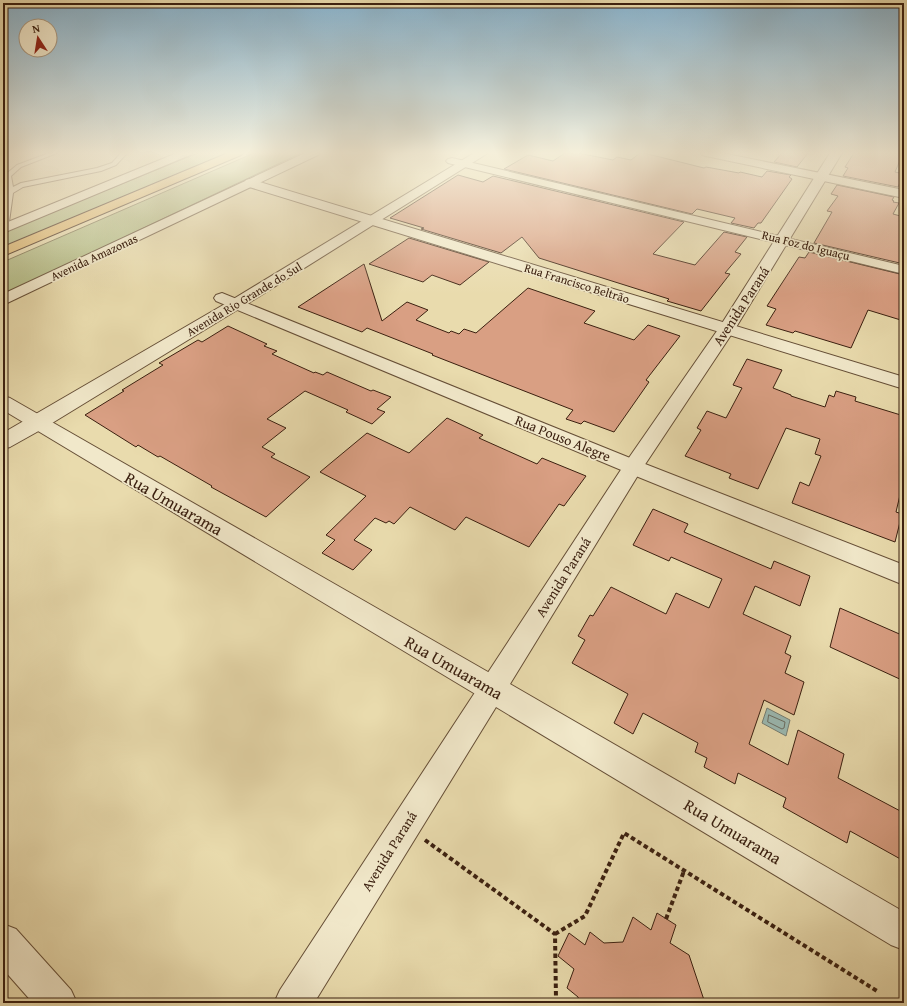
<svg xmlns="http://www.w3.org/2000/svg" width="907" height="1006" font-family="'Gentium Book Plus',serif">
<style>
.green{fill:#b6c08a;stroke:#78704d}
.water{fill:#9ab9b2;stroke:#747c71}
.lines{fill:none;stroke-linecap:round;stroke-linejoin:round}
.shore{stroke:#6a6c61;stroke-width:1}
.building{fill:#d99f83;stroke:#3b2010}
.service-casing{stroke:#664f37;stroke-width:2}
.minor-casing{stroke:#664f37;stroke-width:2}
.tertiary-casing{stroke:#664f37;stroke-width:2}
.trunk-casing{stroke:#3b2010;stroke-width:2}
.path{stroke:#3b2010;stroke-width:4;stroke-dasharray:4.5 3;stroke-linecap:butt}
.service{fill:#f1e8ca;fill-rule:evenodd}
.minor{fill:#f1e8ca;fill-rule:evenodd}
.tertiary{fill:#f1e8ca;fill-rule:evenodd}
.trunk{fill:#e4be76;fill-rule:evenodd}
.labels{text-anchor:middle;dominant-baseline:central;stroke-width:3.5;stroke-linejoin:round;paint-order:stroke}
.far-street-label{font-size:12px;fill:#3b2010;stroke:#f1e8ca}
.street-label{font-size:14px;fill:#3b2010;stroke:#f1e8ca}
.near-street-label{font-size:17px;fill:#3b2010;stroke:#f1e8ca}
</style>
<rect width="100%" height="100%" fill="#e9dbad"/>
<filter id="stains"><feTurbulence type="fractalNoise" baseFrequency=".005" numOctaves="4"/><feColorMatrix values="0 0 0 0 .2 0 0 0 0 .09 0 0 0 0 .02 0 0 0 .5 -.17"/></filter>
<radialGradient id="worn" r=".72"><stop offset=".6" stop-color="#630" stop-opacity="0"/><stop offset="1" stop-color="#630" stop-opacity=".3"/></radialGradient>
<path class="green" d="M198,153h30l-225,94v-15z
M254,153h47l-298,142v-33z"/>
<path class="water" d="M767,708l23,12 -4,16 -24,-13z"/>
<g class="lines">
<path class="shore" d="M769,715l16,7 -1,6 -2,1 -14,-7z"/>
</g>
<path class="building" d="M565,153h13l35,7 4,-3 14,3 9,-7h4l60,15 2,-1 33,6 1,-1 22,5 5,-6 24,4 -2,2 3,2 -31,44h-3l-4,5 -23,-5 4,-5 -38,-9 -5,5 -188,-45 24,-14 25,6z
M782,153h26l-11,14 -23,-5z
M854,153h49l-8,19 9,2 -6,13 -55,-11 5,-8 -3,-1z
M458,175l25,7 10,-6 191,46 -31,32 42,11 29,-33 23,5 -12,15 6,2 -16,19 5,1 -29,37 -34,-10 2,-2 -130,-41 -17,-21 -21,16 -80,-24 3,-1 -34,-10z
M837,185l57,12 -2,3 2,1 -1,1 6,1 -6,11 11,3v47l-90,-21 18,-31 -5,-1 11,-15 -7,-2z
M409,238l80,24 -29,23 -28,-10 -9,7 -54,-18z
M809,252l95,23v46l-36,-11 -17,38 -56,-17 -2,2 -27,-8 10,-16 -9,-3 32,-49 6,1z
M364,264l18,57 25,-19 21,8 -12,10 33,13 2,-2 8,3 5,-5 12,4 52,-45 67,23 -11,12 50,17 14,-15 32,11 -34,44 3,2 -35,50 -30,-11 -3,3 -15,-5 7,-9 -141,-55 1,-1 -38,-15 -28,-11 -5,4 -64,-25z
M228,326l39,18 -3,2 13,5 -5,3 42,19 1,-1 8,3 4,-3 44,19 2,-1 18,7 -14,12 8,3 -13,12 -26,-12 2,-2 -43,-19 -38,28 19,9 -24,19 13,7 -4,3 39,20 -44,40 -55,-30 1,-1 -52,-30 -2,1 -20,-12 -2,2 -51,-32 39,-24 -2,-1 41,-25 -4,-2 39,-23 4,2z
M747,359l35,11 -9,18 18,7v1l34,11 4,-12 5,2 2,-6 20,6 -1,4 49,15v62l-8,34 6,2 -7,28 -103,-39 8,-21 9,4 12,-30 -6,-2 5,-15 -34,-11 -28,61 -29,-11 2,-4 -46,-18 16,-26 -4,-2 10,-17 19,7 16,-30 -9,-3z
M447,418l36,17 -4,3 58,26 5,-6 44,18 -22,30 -5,-2 -30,43 -63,-30 -11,13 -45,-23 -16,17 -5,-3 -3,2 -11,-5 -21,22 18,10 -19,20 -31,-17 13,-13 -9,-5 40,-39 -46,-24 47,-39 42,20z
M653,509l35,15 -4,8 87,37 3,-8 36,15 -10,30 -45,-20 -12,28 48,22 -6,17 6,3 -6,17 19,9 -10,33 -30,-15 -15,44 39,21 10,-35 46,24 -6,24 66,35v48l-54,-30 -3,12 -64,-36 3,-9 -48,-25 -3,11 -31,-17 3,-9 -12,-6 3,-9 -55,-30 -10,21 -19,-11 14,-29 -56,-31 13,-23 -7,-4 12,-21 3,1 18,-29 55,27 10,-21 33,15 13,-29 -51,-22 -2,4 -36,-16z
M840,608l64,28v45l-74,-34z
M657,913l19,12 -6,18 19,12 16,48h-125l-2,-6 -11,-9 7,-19 -16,-13 11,-23 16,12 5,-13 14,11 19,-1 10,-25 18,13z"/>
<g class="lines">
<g class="service-casing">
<path id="service" d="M49,153h8l-36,14 -10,9 2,11 8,-4 76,-15 15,-5 9,-10h6l-11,12 -15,6 -78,16 -10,6 -5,36 -5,2v-18l4,-21 -2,-17 12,-10z"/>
</g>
<g class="minor-casing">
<path id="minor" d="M701,153h21l182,37v8l-198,-42 -4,-1z
M452,158l452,108v8l-456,-111 -2,-2 2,-2z
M250,179l654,198v12l-658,-203 -2,-3 2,-3z
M222,293l418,169 264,103v20l-278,-113 -410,-171 -2,-3 2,-3z
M3,396l7,2 492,282 4,9 -4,9 -10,4 -10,-4 -479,-288z
M3,924l13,5 55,61 6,13h-44l-30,-34z"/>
</g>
<g class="tertiary-casing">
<path id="tertiary" d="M177,153h15l-2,2 -187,78v-9z
M305,153h15l-2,2 -315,150v-11z
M474,153h14l-246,154 -198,121 -34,19 -7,2v-16l227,-132z
M830,153h12l-107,176 -95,143 -130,212 394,228v38l-13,-5 -395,-238 -182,296h-40l6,-13 346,-528 93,-134z"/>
</g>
<g class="trunk-casing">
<path id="trunk" d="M228,153h15l-2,2 -238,101v-9z"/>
</g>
<path class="path" d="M425,840l130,94 1,65 -2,4
M666,919l18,-48
M555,934l30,-18 39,-83 253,158"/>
<use href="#service" class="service"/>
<use href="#minor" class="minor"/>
<use href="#tertiary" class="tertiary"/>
<use href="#trunk" class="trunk"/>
</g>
<linearGradient id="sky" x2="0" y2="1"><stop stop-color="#89b6d2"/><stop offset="0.52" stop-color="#f5efda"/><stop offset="1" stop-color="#f5efda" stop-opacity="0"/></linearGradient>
<rect width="907" height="294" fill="url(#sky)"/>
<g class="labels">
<g class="far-street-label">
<text transform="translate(806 245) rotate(14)">Rua Foz do Iguaçu</text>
<text transform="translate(94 257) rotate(-25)">Avenida Amazonas</text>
<text transform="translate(577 283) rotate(17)">Rua Francisco Beltrão</text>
<text transform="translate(244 299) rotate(-31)">Avenida Rio Grande do Sul</text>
</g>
<g class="street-label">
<text transform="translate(741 306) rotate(-57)">Avenida Paraná</text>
<text transform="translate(563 438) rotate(22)">Rua Pouso Alegre</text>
<text transform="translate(563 577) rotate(-58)">Avenida Paraná</text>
<text transform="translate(389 851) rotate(-58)">Avenida Paraná</text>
</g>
<g class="near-street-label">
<text transform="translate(174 503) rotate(30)">Rua Umuarama</text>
<text transform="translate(454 667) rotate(30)">Rua Umuarama</text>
<text transform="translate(733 831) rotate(31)">Rua Umuarama</text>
</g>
</g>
<rect width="907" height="1006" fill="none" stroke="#e9dbad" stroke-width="16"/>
<rect x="4" y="4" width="899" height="998" fill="none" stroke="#3b2010" stroke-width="2"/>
<rect x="8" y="8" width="891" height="990" fill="none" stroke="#3b2010"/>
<g transform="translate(38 38) rotate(348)"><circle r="19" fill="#f1e8ca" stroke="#a89880"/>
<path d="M0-3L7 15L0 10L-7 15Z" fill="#8f2418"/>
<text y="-6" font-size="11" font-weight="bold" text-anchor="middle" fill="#3b2010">N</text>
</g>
<rect width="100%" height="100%" filter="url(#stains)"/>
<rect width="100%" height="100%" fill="url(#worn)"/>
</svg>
